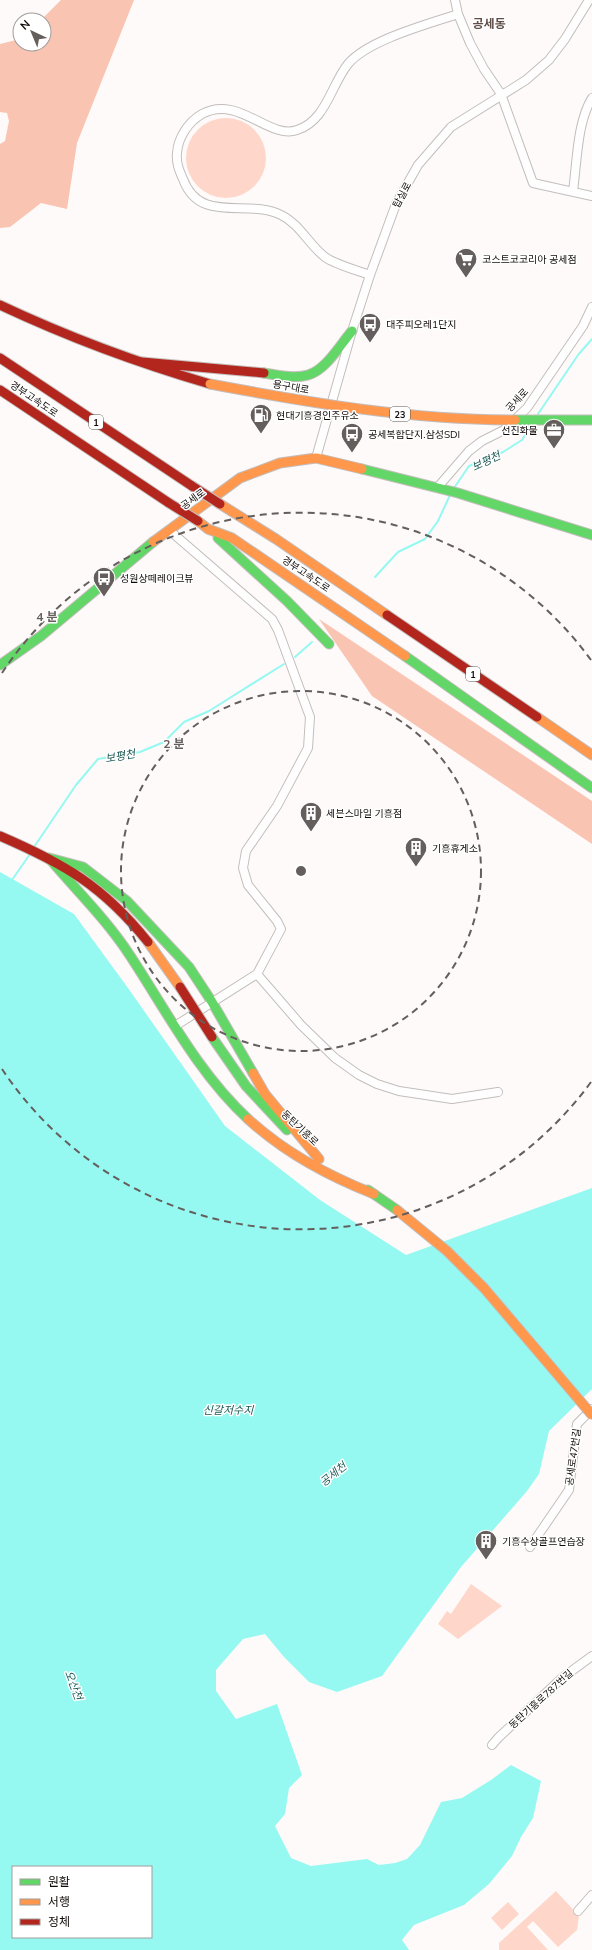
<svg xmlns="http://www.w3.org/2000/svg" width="592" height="1950" font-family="Mulish,'Noto Sans KR',sans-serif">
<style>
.green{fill:#fed7ca}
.forest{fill:#fac4b2}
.water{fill:#95f9f1;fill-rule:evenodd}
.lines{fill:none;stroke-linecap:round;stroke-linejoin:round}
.stream{stroke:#95f9f1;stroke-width:2}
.street-casing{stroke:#c3bebc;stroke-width:10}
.fast-casing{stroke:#c3bebc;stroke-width:11}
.slow-casing{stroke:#c3bebc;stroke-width:11}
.jam-casing{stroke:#c3bebc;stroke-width:11}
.street{stroke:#fffefe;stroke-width:8}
.fast{stroke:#63d668;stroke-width:9}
.slow{stroke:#ff974d;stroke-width:9}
.jam{stroke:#b3261e;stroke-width:9}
.fast-bridge-casing{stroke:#c3bebc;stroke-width:11;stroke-linecap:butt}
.slow-bridge-casing{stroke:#c3bebc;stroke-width:11;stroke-linecap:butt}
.jam-bridge-casing{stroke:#c3bebc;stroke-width:11;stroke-linecap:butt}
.fast-bridge{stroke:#63d668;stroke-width:9}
.slow-bridge{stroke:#ff974d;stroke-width:9}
.jam-bridge{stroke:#b3261e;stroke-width:9}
.ring{fill:none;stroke:#645e5c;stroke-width:2;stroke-dasharray:7 5}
.labels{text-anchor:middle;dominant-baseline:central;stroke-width:3;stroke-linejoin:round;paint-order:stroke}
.shield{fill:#fff;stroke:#585452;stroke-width:1}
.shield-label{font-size:9px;font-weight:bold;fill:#110a08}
.street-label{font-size:10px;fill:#110a08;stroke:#fff}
.poi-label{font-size:10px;fill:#110a08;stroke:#fff;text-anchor:start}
.water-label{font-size:11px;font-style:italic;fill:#1a5853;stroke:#fff}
.quarter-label{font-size:12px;font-weight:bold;fill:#604e48;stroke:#fff}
.centre{fill:#645e5c;stroke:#fff;stroke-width:2}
.ring-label{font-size:12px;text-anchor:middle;font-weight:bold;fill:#645e5c;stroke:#fff;stroke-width:3;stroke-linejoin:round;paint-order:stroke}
</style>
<rect width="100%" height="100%" fill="#fdfaf9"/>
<path class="green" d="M186 158a40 40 0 1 1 80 0a40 40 0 1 1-80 0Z
M471,1584l31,22 -44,33 -20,-15 9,-13 4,3z
M556,1891l23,25 -2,14 -19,17 -25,-26 -6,6 21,23h-49v-7z
M508,1902l11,12 -17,16 -11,-12z"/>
<path class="forest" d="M61,0h73l-57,143 -10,66 -26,-6 -31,24 -10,1v-84l5,-3 4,-20 -2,-8 -7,-1v-68l20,-5v5h24v-24h-3z
M319,619l273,182v43l-220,-148z"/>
<path class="water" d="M0,872l74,42 54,74 97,138 95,74 86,55 186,-67v201l-43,42 -10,43 -12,17 -66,76 -79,109 -45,16 -28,-10 -25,-25 -19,-23 -22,5 -27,31v21l20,28 41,-15 25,71 -13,13 -4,26 -10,12 16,32 20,8 56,-7 12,6 16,-2 12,-4 13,-14 21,-43 21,-4 29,-18 20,-15 30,16 -8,37 -12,19 -9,19 -23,28 -25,21 -50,20 -12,15 7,10h-409zM13,1867h138v70h-138z"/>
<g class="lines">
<path class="stream" d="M538,414l40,-59 14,-16
M454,488l15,-22 34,-14 19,-12 8,-14
M375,577l23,-25 27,-13 13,-18 12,-26
M295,657l17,-15
M34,847l42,-62 22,-26 42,-7 24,-10 20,-20 25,-11 75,-47
M12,880l18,-26"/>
<g class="street-casing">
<path id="street" d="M455,0l3,14 12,29 14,26 17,25 32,89 59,13
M573,191c4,-28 4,-69 19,-93
M370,275c-11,-4 -36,-11 -45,-18 -16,-12 -25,-33 -44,-42 -34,-17 -81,10 -98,-36 -4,-9 -7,-16 -6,-26 1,-15 11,-31 25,-39 36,-20 67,26 95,16 29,-9 34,-45 51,-66 20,-24 80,-40 110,-50
M316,458l36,-127 18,-56 26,-71 22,-39 33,-38 75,-47 23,-20 16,-21 24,-39
M437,488l32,-37 13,-10 22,-11 23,-22 56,-82 9,-19
M169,530l103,89 6,11 32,87 -2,31 -31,58 -31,45 -3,17 5,17 29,36 4,8 -24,45 44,51 34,33 24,17 18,9 22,7 53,8 46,-7
M175,1026l82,-52
M530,1547l39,-57 8,-66 15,-15
M492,1745l6,-7 64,-60 30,-22
M578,1911l14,-16"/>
</g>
<g class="fast-casing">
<path id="fast" d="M264,373c13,2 30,6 44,2 18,-5 32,-30 44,-44
M362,469l96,24 134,42
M218,538l69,63 42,43
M405,656l187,132
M0,665l41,-29 112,-94
M49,858c27,32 57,61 80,96 37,56 69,119 119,165
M49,858l34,9 44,34 62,66 23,35 41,71
M212,1037l34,49 41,44
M368,1190l29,20"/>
</g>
<g class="slow-casing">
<path id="slow" d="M220,504l56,35 111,76
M198,521l10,8 24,9 173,118
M153,542l87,-64 40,-15 36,-5 46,11
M537,717l55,38
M148,942l32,45
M253,1073l12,21 54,65
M248,1119c37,34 80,57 126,75"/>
</g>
<g class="jam-casing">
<path id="jam" d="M0,305c68,32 138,58 210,79
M0,358l192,128
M142,362l122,11
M0,390l169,113
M387,615l150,102
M0,836c65,28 103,50 148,106"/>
</g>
<use href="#street" class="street"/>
<use href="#fast" class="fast"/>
<use href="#slow" class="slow"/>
<use href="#jam" class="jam"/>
<g class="fast-bridge-casing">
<path id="fast-bridge" d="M515,420h77"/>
</g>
<g class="slow-bridge-casing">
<path id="slow-bridge" d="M210,384c101,19 202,36 305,36
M397,1210l50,41 37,37 108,127"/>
</g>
<g class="jam-bridge-casing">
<path id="jam-bridge" d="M192,486l28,18
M169,503l29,18
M180,987l32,50"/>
</g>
<use href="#fast-bridge" class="fast-bridge"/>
<use href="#slow-bridge" class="slow-bridge"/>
<use href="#jam-bridge" class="jam-bridge"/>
</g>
<g class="ring">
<circle cx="301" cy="871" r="180"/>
<path d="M591 1082A359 359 0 0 1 2 1069M2 673A359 359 0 0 1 591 660"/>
</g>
<defs>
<g id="supermarket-pin" transform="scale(1.15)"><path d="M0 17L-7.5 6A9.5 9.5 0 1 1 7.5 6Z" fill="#645e5c" stroke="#fff"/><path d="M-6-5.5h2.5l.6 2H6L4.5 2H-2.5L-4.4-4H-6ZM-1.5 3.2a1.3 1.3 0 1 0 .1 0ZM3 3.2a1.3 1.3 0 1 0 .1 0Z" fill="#fff"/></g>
<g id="bus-pin" transform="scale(1.15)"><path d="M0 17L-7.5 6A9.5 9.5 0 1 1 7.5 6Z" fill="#645e5c" stroke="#fff"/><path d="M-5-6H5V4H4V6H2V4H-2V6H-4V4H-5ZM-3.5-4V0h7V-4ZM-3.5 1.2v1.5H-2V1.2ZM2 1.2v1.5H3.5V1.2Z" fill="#fff"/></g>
<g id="fuel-pin" transform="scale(1.15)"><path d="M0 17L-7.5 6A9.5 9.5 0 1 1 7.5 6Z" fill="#645e5c" stroke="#fff"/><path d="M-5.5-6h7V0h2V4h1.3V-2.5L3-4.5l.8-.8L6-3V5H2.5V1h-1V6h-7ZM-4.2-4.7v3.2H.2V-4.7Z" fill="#fff"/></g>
<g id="office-pin" transform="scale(1.15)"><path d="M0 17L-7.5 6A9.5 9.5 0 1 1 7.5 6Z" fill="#645e5c" stroke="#fff"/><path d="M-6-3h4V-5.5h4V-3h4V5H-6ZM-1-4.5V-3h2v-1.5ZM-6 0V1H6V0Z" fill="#fff"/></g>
<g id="building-pin" transform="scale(1.15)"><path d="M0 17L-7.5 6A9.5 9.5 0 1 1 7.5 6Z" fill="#645e5c" stroke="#fff"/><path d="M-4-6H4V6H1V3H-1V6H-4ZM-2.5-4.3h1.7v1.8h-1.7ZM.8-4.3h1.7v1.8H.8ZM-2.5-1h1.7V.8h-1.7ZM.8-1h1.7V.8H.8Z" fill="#fff"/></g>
</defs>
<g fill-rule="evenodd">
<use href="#supermarket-pin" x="466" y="259"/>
<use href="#bus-pin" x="370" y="324"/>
<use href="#fuel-pin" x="261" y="415"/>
<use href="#office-pin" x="554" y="430"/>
<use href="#bus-pin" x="352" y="434"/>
<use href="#bus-pin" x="104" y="578"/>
<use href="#building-pin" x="311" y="813"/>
<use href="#building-pin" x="416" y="848"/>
<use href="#building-pin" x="486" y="1541"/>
</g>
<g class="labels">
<g class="shield">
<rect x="390" y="407" width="20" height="14" rx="3"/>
<rect x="89" y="415" width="14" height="14" rx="3"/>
<rect x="466" y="667" width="14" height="14" rx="3"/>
</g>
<g class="shield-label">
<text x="400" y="414">23</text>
<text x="96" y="422">1</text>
<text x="473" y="674">1</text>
</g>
<g class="street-label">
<text transform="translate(402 195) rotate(-62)">탑실로</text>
<text transform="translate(291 387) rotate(10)">용구대로</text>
<text transform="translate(34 399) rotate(34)">경부고속도로</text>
<text transform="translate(517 400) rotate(-48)">공세로</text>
<text transform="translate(193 499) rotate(-36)">공세로</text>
<text transform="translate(306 574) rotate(34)">경부고속도로</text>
<text transform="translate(300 1128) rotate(43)">동탄기흥로</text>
<text transform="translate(573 1457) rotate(-82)">공세로47번길</text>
<text transform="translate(541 1699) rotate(-42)">동탄기흥로787번길</text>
</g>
<g class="poi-label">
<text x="482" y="259">코스트코코리아 공세점</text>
<text x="386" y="324">대주피오레1단지</text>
<text x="276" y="415">현대기흥경인주유소</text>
<text x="538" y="430" text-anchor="end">선진화물</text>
<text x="368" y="434">공세복합단지.삼성SDI</text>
<text x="120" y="578">성원상떼레이크뷰</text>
<text x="326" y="813">세븐스마일 기흥점</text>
<text x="432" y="848">기흥휴게소</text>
<text x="502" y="1541">기흥수상골프연습장</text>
</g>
<g class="water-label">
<text transform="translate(486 461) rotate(-26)">보평천</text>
<text transform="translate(120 756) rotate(-10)">보평천</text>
<text x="228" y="1410">신갈저수지</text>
<text transform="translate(333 1474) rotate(-39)">공세천</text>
<text transform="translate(74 1685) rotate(69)">오산천</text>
</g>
<g class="quarter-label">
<text x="489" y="23">공세동</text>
</g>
</g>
<circle cx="301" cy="871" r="6" class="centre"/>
<g class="ring-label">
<text x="47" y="621">4 분</text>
<text x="174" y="748">2 분</text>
</g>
<rect x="12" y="1866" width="140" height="72" fill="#ffffff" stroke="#a09d9c"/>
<rect x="20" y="1879" width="20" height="6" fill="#63d668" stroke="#a09d9c"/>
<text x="48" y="1886" font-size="12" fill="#110a08">원활</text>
<rect x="20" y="1899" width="20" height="6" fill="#ff974d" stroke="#a09d9c"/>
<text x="48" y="1906" font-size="12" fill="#110a08">서행</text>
<rect x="20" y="1919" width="20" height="6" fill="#b3261e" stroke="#a09d9c"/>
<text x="48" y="1926" font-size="12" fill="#110a08">정체</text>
<g transform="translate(32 32) rotate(316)"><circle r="19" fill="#ffffff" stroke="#a09d9c"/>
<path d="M0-3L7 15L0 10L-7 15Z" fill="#645e5c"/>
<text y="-6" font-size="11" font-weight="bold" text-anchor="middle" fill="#110a08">N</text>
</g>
</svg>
